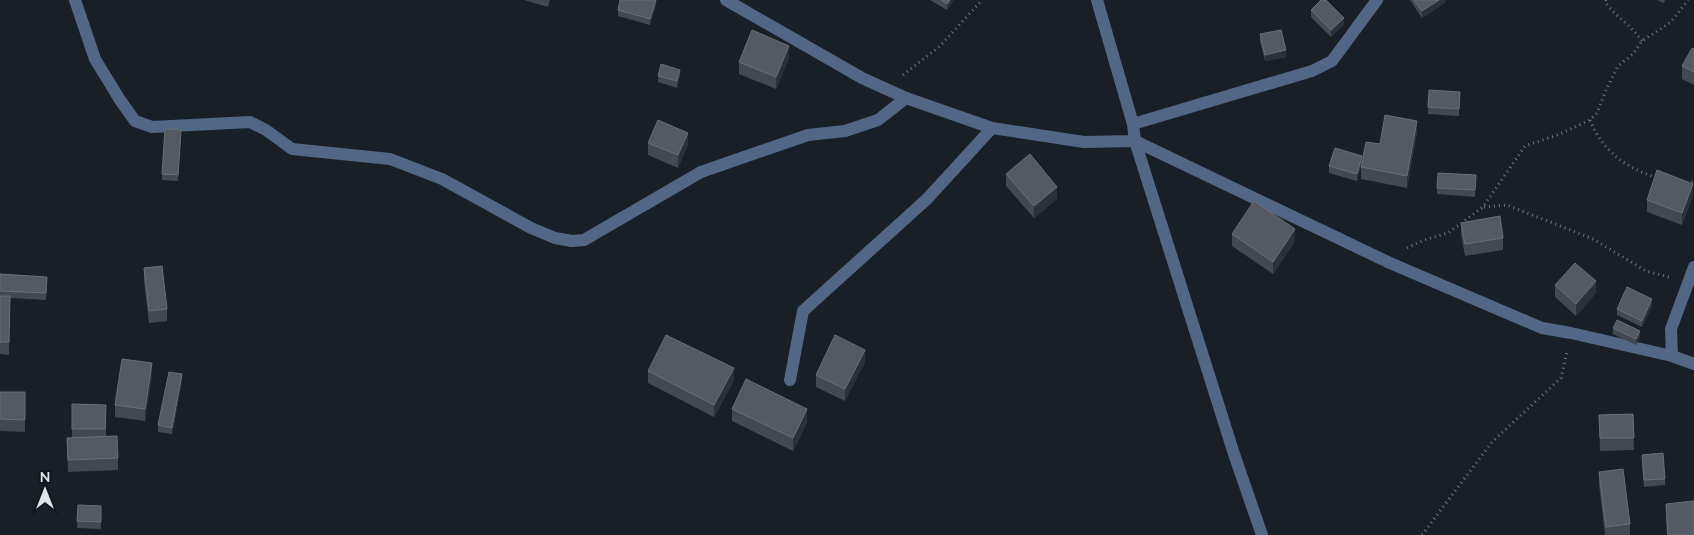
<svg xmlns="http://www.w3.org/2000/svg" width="1694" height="535" font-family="Mulish,sans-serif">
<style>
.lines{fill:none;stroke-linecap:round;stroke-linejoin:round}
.path{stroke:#70757b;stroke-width:3;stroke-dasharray:1 4;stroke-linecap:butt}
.minor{stroke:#516785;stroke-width:12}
.wall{fill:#434951}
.shaded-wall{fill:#2b313a}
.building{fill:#545962;stroke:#6a6f77}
</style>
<rect width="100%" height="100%" fill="#191f27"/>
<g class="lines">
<path class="path" d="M1606,0l-1,2c11,15 27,24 37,39
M903,75l37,-29 42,-46
M1590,120c13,32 35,47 67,58
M1687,184l7,-3
M1484,207l23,-2 86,34 53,32 23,6
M1407,248l17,-8 24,-7 35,-26 42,-61 35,-12 30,-14 7,-7 9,-23 12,-24 15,-12 9,-13 29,-19 17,-22
M1422,535l70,-93 69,-64 6,-26"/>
<path class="minor" d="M75,0l20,59 25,41 15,21 17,6 98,-5 16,8 26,19 98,10 52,20 89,49 24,10 17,3 12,-1 117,-68 107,-37 37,-4 33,-11 28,-22
M726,0l136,78 44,20 86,30 92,14 51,-1 255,122 152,65 29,5 101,23 22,8
M1097,0l36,124 2,17 99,313 28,81
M1133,124l179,-53 20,-10 45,-61
M1672,356l-1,-27 23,-62
M790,380l13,-69 124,-112 65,-71"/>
</g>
<path class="wall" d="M524,0h26l-2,7z
M930,0h23v1l-6,9z
M1410,0h36v2l-24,16z
M1656,0h9l-1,3z
M656,6l-6,19 -32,-9v-6z
M1311,10l33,14 -13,13 -20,-20z
M1260,34l26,23 -21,4 -5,-20z
M1694,49v36l-12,-6v-13z
M789,58l-13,31 -37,-15v-12z
M658,76h22l-3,12 -19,-6z
M1429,90l31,8 -1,18 -31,-2z
M1417,133l-10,55 -46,-9v-14l-4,16 -28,-8v-7l33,-6 18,-16z
M181,137l-3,44 -16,-1v-6z
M648,143l40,2 -10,23 -30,-13z
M1006,174l51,25 -23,19 -28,-32z
M1476,181l-1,16 -38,-3v-6z
M1693,196l-11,29 -35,-13v-12z
M1461,223l42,15v12l-38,6 -4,-21z
M1232,234l63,7 -22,33 -41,-28z
M144,268l23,41v12l-18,2 -5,-43z
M0,274l47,3 -1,23 -36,-2 -1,57 -9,-1z
M1555,285l41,8 -20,23 -21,-19z
M1652,306l-10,21 -25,-12v-6z
M1613,328l27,9 -4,8 -23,-11z
M865,362l-20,39 -29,-14v-12z
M648,371l86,9 -20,37 -66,-34z
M152,375l-7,46 -30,-4v-12z
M182,381l-10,53 -14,-2v-7z
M0,392l25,12v28l-25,-1z
M72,404l34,1v32l12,21v12l-50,2 -1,-34h5z
M732,409l75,13 -14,29 -61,-30z
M1633,414l1,36 -34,1 -1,-36z
M1642,461l23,18v6l-21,2z
M1599,472l31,52v11h-25l-6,-51z
M1666,504l28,31h-27l-1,-19z
M78,505l23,1v23l-24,-1z"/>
<path class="shaded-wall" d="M656,0v6l-6,19v-6z
M950,0h3v1l-6,9v-6z
M1439,0h7v2l-24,16v-7z
M1344,18v6l-13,13v-7z
M789,46v12l-13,31v-12z
M1286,50v7l-21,4v-6z
M680,70v6l-3,12v-7z
M1417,121v12l-10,55v-12z
M688,133v12l-10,23v-13z
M1362,156v6l-5,19v-7z
M1693,184v12l-11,29v-12z
M1057,187v12l-23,19v-12z
M1295,229v12l-22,33v-12z
M1596,281v12l-20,23v-12z
M1652,299v7l-10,21v-6z
M1640,331v6l-4,8v-6z
M865,350v12l-20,39v-12z
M152,363v12l-7,46v-12z
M734,368v12l-20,37v-12z
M182,374v7l-10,53v-6z
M807,409v13l-14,29v-13z"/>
<path class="building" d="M620,0h36l-6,19 -32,-9z
M941,0h9l-3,4z
M1321,0h5l18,18 -13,12 -20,-20z
M1414,0h25l-17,11z
M752,30l37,16 -13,31 -37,-15z
M1281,30l5,20 -21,5 -5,-21z
M1692,48l2,1v23l-12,-6z
M661,64l19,6 -3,11 -19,-5z
M1429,90l31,2 -1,17 -31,-2z
M1385,115l32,6 -10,55 -46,-9 5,-25 14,2z
M658,120l30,13 -10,22 -30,-12z
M165,129l16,1 -3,45 -16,-1z
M1335,148l27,8 -5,18 -28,-8z
M1030,154l27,33 -23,19 -28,-32z
M1657,170l36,14 -11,29 -35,-13z
M1438,173l38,2 -1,15 -38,-2z
M1254,201l41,28 -22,33 -41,-28z
M1500,216l3,22 -38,6 -4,-21z
M1575,263l21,18 -20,23 -21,-19z
M162,266l5,43 -18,2 -5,-43z
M0,274l47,3 -1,16 -46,-2z
M1627,287l25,12 -10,22 -25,-12z
M0,296h10l-1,46h-9z
M1617,320l23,11 -4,8 -23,-11z
M666,335l68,33 -20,37 -66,-34z
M835,335l30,15 -20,39 -29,-14z
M122,359l30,4 -7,46 -30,-4z
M169,372l13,2 -10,54 -14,-3z
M746,379l61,30 -14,29 -61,-29z
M0,392h25v28l-25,-1z
M72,404l34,1 -1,24h-33z
M1633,414l1,24h-34l-1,-23z
M117,436l1,22 -50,2 -1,-22z
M1663,453l2,26 -21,1 -2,-25z
M1623,469l7,55 -24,3 -7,-55z
M1694,501v34h-26l-2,-31z
M78,505l23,1v16l-24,-1z"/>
<g transform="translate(45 490)" stroke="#10161d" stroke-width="4" paint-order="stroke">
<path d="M0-4L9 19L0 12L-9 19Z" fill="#e0e4e9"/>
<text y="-8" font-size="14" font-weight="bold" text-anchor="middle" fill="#e0e4e9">N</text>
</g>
</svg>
